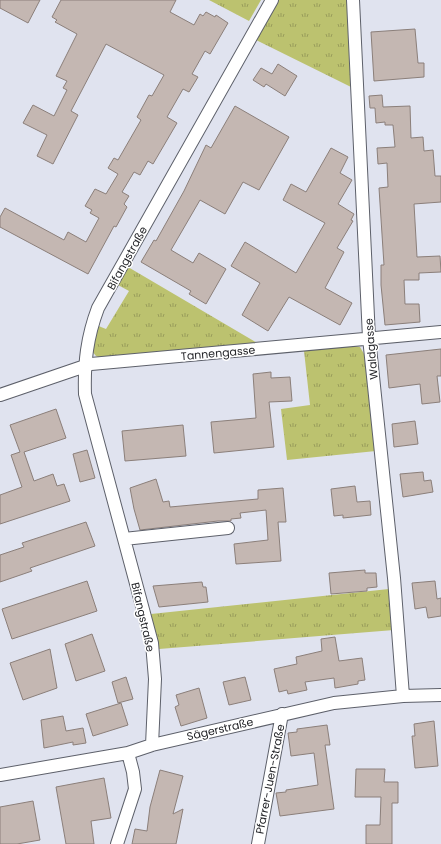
<svg xmlns="http://www.w3.org/2000/svg" width="441" height="844" font-family="Poppins,sans-serif">
<style>
.grass{fill:url(#grass-tufts)}
.building{fill:#c4b7b2;stroke:#8b7f7a}
.lines{fill:none;stroke-linecap:round;stroke-linejoin:round}
.street-casing{stroke:#5d606a;stroke-width:14}
.street{stroke:#fff;stroke-width:12}
.labels{text-anchor:middle;dominant-baseline:central;stroke-width:3;stroke-linejoin:round;paint-order:stroke}
.street-label{font-size:11px;fill:#242529;stroke:#fff}
</style>
<defs>
<pattern id="grass-tufts" width="24" height="20" patternUnits="userSpaceOnUse"><rect width="24" height="20" fill="#bcc26f"/><path d="M3 7l-1-3M5 7V3M7 7l1-3M15 17l-1-3M17 17v-4M19 17l1-3" fill="none" stroke="#999d5b"/></pattern>
</defs>
<rect width="100%" height="100%" fill="#e0e3ef"/>
<path class="grass" d="M209,0h52l-12,21z
M277,0h70l4,87 -97,-48z
M128,267l131,77 -156,15 -7,-3 -4,-5 4,-26 10,4 23,-38 -11,-6z
M353,346l7,1 7,12 9,92 -89,9 -6,-51 29,-4 -6,-54z
M389,589l5,41 -235,19 -8,-35z"/>
<path class="building" d="M0,0h40l-12,23 -28,-15z
M61,0h115l-6,12 24,13 6,-11 3,2 3,-4 9,5 1,-2 12,8 -18,31 -5,-3 -13,23 6,3 -9,15 -6,-3 -16,28 10,6 -24,41 -5,-3 -8,14 -6,-3 -12,20 7,4 -5,8 3,3 -11,20 -2,-1 -26,48 -88,-47v-10l5,-9 59,32 4,-8 18,10 13,-24 -9,-5 2,-3 -7,-4 10,-17 11,5 12,-20 -10,-6 6,-10 4,2 23,-40 -4,-3 12,-22 3,1 12,-21 -58,-31 -35,67 7,4 -25,49 -16,-8 10,-21 -24,-12 10,-18 21,11 13,-26 -4,-2 4,-7 -11,-5 21,-42 -22,-12 2,-2 -5,-3z
M415,29l3,34h6v14l-50,4 -3,-49z
M278,64l19,12 -12,20 -19,-12 -2,3 -11,-7 8,-12 11,6z
M382,95l1,12 27,-1 1,32 12,-1 1,14 9,-1 2,26h6v26l-27,2 3,53 23,-1 1,16 -22,1v7h-15l1,24h14l1,18 -35,3 -4,-40v-20h3l-5,-77 9,-1 -1,-24 -9,1 -1,-16 18,-1 -2,-22h-8v-3l-9,1 -1,-15h-5l-1,-12z
M235,106l54,31 -30,53 -16,-8 -18,32 -25,-14 -29,50 22,13 6,-10 27,16 -20,35 -17,-10 2,-3 -50,-29 13,-22 2,1 28,-50 22,-46 5,3z
M331,148l17,9 -8,16 12,7 -14,24 16,10 -3,6 2,1 -16,27 7,4 -19,36 27,15 -12,22 -51,-28 -21,34 -26,-16 18,-32 -29,-17 14,-24 51,31 29,-50 -42,-23 8,-16 15,8z
M441,349v27h-4l3,26 -18,2 -2,-20 -31,4 -3,-33z
M271,372v6l19,-1 2,24 -23,1 5,45 -60,6 -3,-31 45,-4 -3,-44z
M56,409l10,29 -42,14 10,29 19,-7 4,12 7,-2 6,17 -70,23v-29l22,-8 -11,-32 9,-3 -10,-27z
M415,421l3,23 -24,3 -2,-23z
M183,425l3,31 -61,5 -3,-30z
M87,450l8,28 -15,4 -7,-28z
M423,472l1,9 7,-1 2,12 -30,5 -3,-23z
M156,479l7,23 6,-1 1,6 88,-8v-9l25,-2 3,34h-8l3,39 -45,3 -2,-20 34,-4 -2,-30 -26,3 1,5 -10,1v2h-13l-78,9 -6,-21 -4,-21z
M355,486l2,16 13,-1 1,14 -28,3v-3l-9,1 -3,-27z
M86,522l9,24 -65,22 2,3 -32,11v-27l24,-8 -2,-4z
M365,570v3h11l1,14 -10,1v3l-36,3 -2,-21z
M87,581l10,30 -85,28 -10,-30z
M435,581l2,18 4,-1v18l-13,2 -2,-11 -11,2 -3,-26z
M202,582l1,5h3l2,15 -49,5 -6,-21z
M92,634l13,37 -29,10 -11,-37z
M335,637l4,24 23,-3 3,22 -7,1v3l-23,4 -1,-10 -29,4 2,8 -19,4 -1,-4 -8,2 -5,-23 23,-5 -1,-7 26,-6 -1,-12z
M50,649l7,39 -34,12 -13,-37z
M126,677l7,22 -15,4 -6,-21z
M245,677l6,23 -22,5 -6,-23z
M199,688l8,30 -26,8 -6,-19 4,-2 -3,-10z
M121,703l7,22 -35,11 -7,-22z
M63,716l3,15 17,-3 3,15 -13,2v-3l-29,6 -3,-28z
M434,721l4,45 -23,2 -3,-32h3l-1,-12z
M327,725l3,20h-5l9,64 -54,7 -4,-23 10,-1v-2l32,-5 -4,-32 -23,3 -3,-23 9,-1v-3z
M356,769h29l-1,13h14v21h-6v41h-26v-19h14l1,-28h-26z
M160,770l23,6 -10,38 10,-5 -7,35h-44l3,-15 12,2 3,-24z
M104,778l7,40 -20,3 3,23h-28l-10,-57z
M33,801l7,39 -23,4h-17v-37z"/>
<g class="lines">
<g class="street-casing">
<path id="street" d="M353,0l16,338 25,240 9,118
M0,395l91,-31 350,-32
M124,539l104,-11
M152,745l3,-66 -3,-36 -67,-249c-1,-31 2,-57 13,-86l174,-308
M0,775l128,-22 24,-8 182,-42 69,-7 38,-1
M117,844l18,-55 -2,-17 -5,-19
M258,844l24,-130"/>
</g>
<use href="#street" class="street"/>
</g>
<g class="labels">
<g class="street-label">
<text transform="translate(127 258) rotate(-61)">Bifangstraße</text>
<text transform="translate(371 349) rotate(-95)">Waldgasse</text>
<text transform="translate(218 353) rotate(-5)">Tannengasse</text>
<text transform="translate(143 617) rotate(77)">Bifangstraße</text>
<text transform="translate(220 729) rotate(-13)">Sägerstraße</text>
<text transform="translate(270 779) rotate(-79)">Pfarrer-Juen-Straße</text>
</g>
</g>
</svg>
